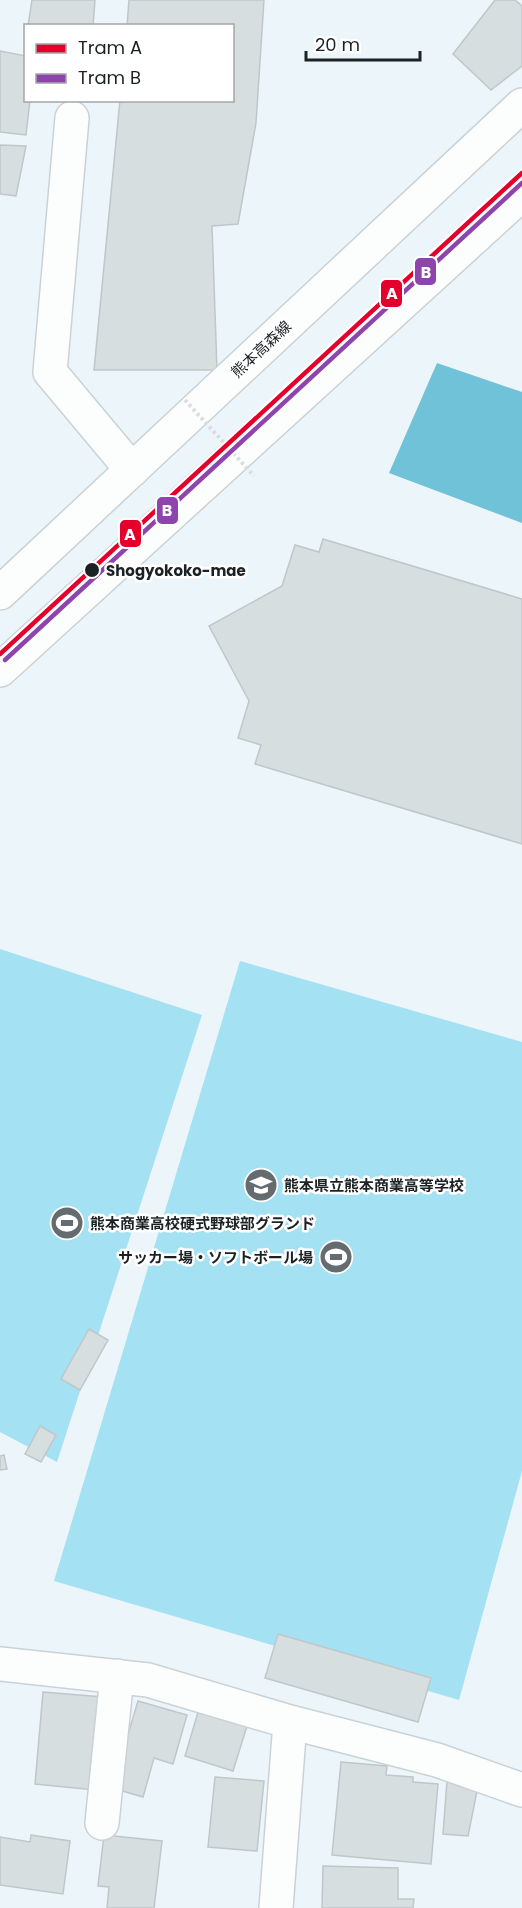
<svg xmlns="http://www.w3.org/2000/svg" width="522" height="1908" font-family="Poppins,'Noto Sans JP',sans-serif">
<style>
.green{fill:#a4e1f3}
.water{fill:#6fc2d8}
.building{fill:#d6dee0;stroke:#c0c7ca;stroke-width:1.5}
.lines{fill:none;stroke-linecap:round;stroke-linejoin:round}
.street-casing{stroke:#cbd2d5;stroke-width:36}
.primary-casing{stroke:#cbd2d5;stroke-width:36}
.street{stroke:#fcfefe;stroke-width:33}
.primary{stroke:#fcfefe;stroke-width:33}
.path-bridge{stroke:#dadddf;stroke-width:4;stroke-dasharray:3 3;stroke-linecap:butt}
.tram-1-casing{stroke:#fff;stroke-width:9}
.tram-2-casing{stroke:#fff;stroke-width:9}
.tram-1{stroke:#e4002b;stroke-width:4.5}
.tram-2{stroke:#8e44ad;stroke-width:4.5}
.stop-dot{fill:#1c2224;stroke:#fff;stroke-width:2}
.labels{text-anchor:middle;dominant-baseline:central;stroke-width:5;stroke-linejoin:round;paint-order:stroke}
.street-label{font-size:15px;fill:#1c2224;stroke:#fff}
.stop-label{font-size:15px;font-weight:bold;fill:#1c2224;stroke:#fff;text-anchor:start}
.poi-label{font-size:15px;font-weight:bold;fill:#1c2224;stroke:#fff;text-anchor:start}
.line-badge{stroke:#fff;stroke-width:2}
.badge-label{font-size:16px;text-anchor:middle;font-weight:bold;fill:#fff}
</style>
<rect width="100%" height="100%" fill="#ecf5f9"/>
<path class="green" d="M0,949l202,66 -145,447 -57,-30z
M240,961l282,81v429l-63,229 -405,-119z"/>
<path class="water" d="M437,363l85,29v131l-133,-50z"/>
<path class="building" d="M32,0h63l-2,26h-65z
M129,0h135l-8,123 -18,101 -26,2 5,144h-123l26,-270h112v-74h-105z
M495,0h20l7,6v60l-31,24 -38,-36z
M0,51l26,5v44h4l-4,35 -26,-3z
M0,145l26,1 -10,50 -16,-2z
M323,539l199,60v245l-267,-80 6,-19 -23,-7 11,-37 -40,-75 73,-40 13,-41 24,7z
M89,1329l19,11 -28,50 -19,-11z
M40,1426l16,9 -15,27 -16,-8z
M4,1455l3,14 -7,1v-14z
M278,1634l153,44 -13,44 -153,-44z
M43,1692l60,5 -8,93 -60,-6z
M138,1701l49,14 -14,49 -19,-6 -11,39 -31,-9z
M199,1709l48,17 -14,45 -48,-15z
M341,1762l46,4 -1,9 27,2v5l25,2 -7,80 -99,-9z
M215,1777l49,4 -7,70 -49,-4z
M447,1781l30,10 -9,45 -25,-2z
M31,1835l39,6 -7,53 -63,-9v-48l30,5z
M104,1835l58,6 -8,67h-47l2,-21 -11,-1z
M323,1866l75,2v31h16l-1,9h-91z"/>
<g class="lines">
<g class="street-casing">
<path id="street" d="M72,118l-22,254 82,98
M0,1664l148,16 142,42 147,38 85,30
M102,1823l15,-147
M276,1908l14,-186"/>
</g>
<g class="primary-casing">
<path id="primary" d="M0,593l522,-488
M0,670l522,-476"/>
</g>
<use href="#street" class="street"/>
<use href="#primary" class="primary"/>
<path class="path-bridge" d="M185,400l69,76"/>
<g class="tram-1-casing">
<path id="tram-1" d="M0,654l522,-481"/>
</g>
<g class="tram-2-casing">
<path id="tram-2" d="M5,660l517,-477"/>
</g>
<use href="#tram-1" class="tram-1"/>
<use href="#tram-2" class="tram-2"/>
</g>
<defs>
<g id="school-disc" transform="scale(1.725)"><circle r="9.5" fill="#656c6f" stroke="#fff"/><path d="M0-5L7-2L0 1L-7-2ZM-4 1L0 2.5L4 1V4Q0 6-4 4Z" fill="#fff"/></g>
<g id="stadium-disc" transform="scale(1.725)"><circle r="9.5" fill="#656c6f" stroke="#fff"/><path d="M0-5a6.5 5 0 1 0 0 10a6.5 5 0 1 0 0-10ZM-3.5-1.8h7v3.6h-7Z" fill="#fff"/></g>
</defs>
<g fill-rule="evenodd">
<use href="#school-disc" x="261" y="1185"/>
<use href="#stadium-disc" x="67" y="1223"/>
<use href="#stadium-disc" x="336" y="1257"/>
</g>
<circle class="stop-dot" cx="92" cy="570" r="8"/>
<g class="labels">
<g class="street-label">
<text transform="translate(261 349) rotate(-43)">熊本高森線</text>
</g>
<g class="stop-label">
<text x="106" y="570">Shogyokoko-mae</text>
</g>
<g class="poi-label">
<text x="284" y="1185">熊本県立熊本商業高等学校</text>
<text x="90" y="1223">熊本商業高校硬式野球部グランド</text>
<text x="313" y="1257" text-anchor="end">サッカー場・ソフトボール場</text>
</g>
</g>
<g class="line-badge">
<rect x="414" y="257" width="23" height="29" rx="6" fill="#8e44ad"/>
<rect x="380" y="279" width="23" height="29" rx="6" fill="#e4002b"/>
<rect x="156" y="496" width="23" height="29" rx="6" fill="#8e44ad"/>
<rect x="119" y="519" width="23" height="29" rx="6" fill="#e4002b"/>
</g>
<g class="badge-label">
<text x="426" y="278">B</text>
<text x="392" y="299">A</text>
<text x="167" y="516">B</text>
<text x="130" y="540">A</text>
</g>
<rect x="24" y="24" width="210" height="78" fill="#ffffff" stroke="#a4a7a7" stroke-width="1.5"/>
<rect x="36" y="44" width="30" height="9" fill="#e4002b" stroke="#a4a7a7" stroke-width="1.5"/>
<text x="78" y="54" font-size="18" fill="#1c2224">Tram A</text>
<rect x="36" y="74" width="30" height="9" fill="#8e44ad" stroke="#a4a7a7" stroke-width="1.5"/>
<text x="78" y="84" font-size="18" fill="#1c2224">Tram B</text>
<path d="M306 51v9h114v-9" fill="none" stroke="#1c2224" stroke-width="3"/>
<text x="315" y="51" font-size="18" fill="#1c2224" stroke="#ffffff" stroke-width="4.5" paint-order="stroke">20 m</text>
</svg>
